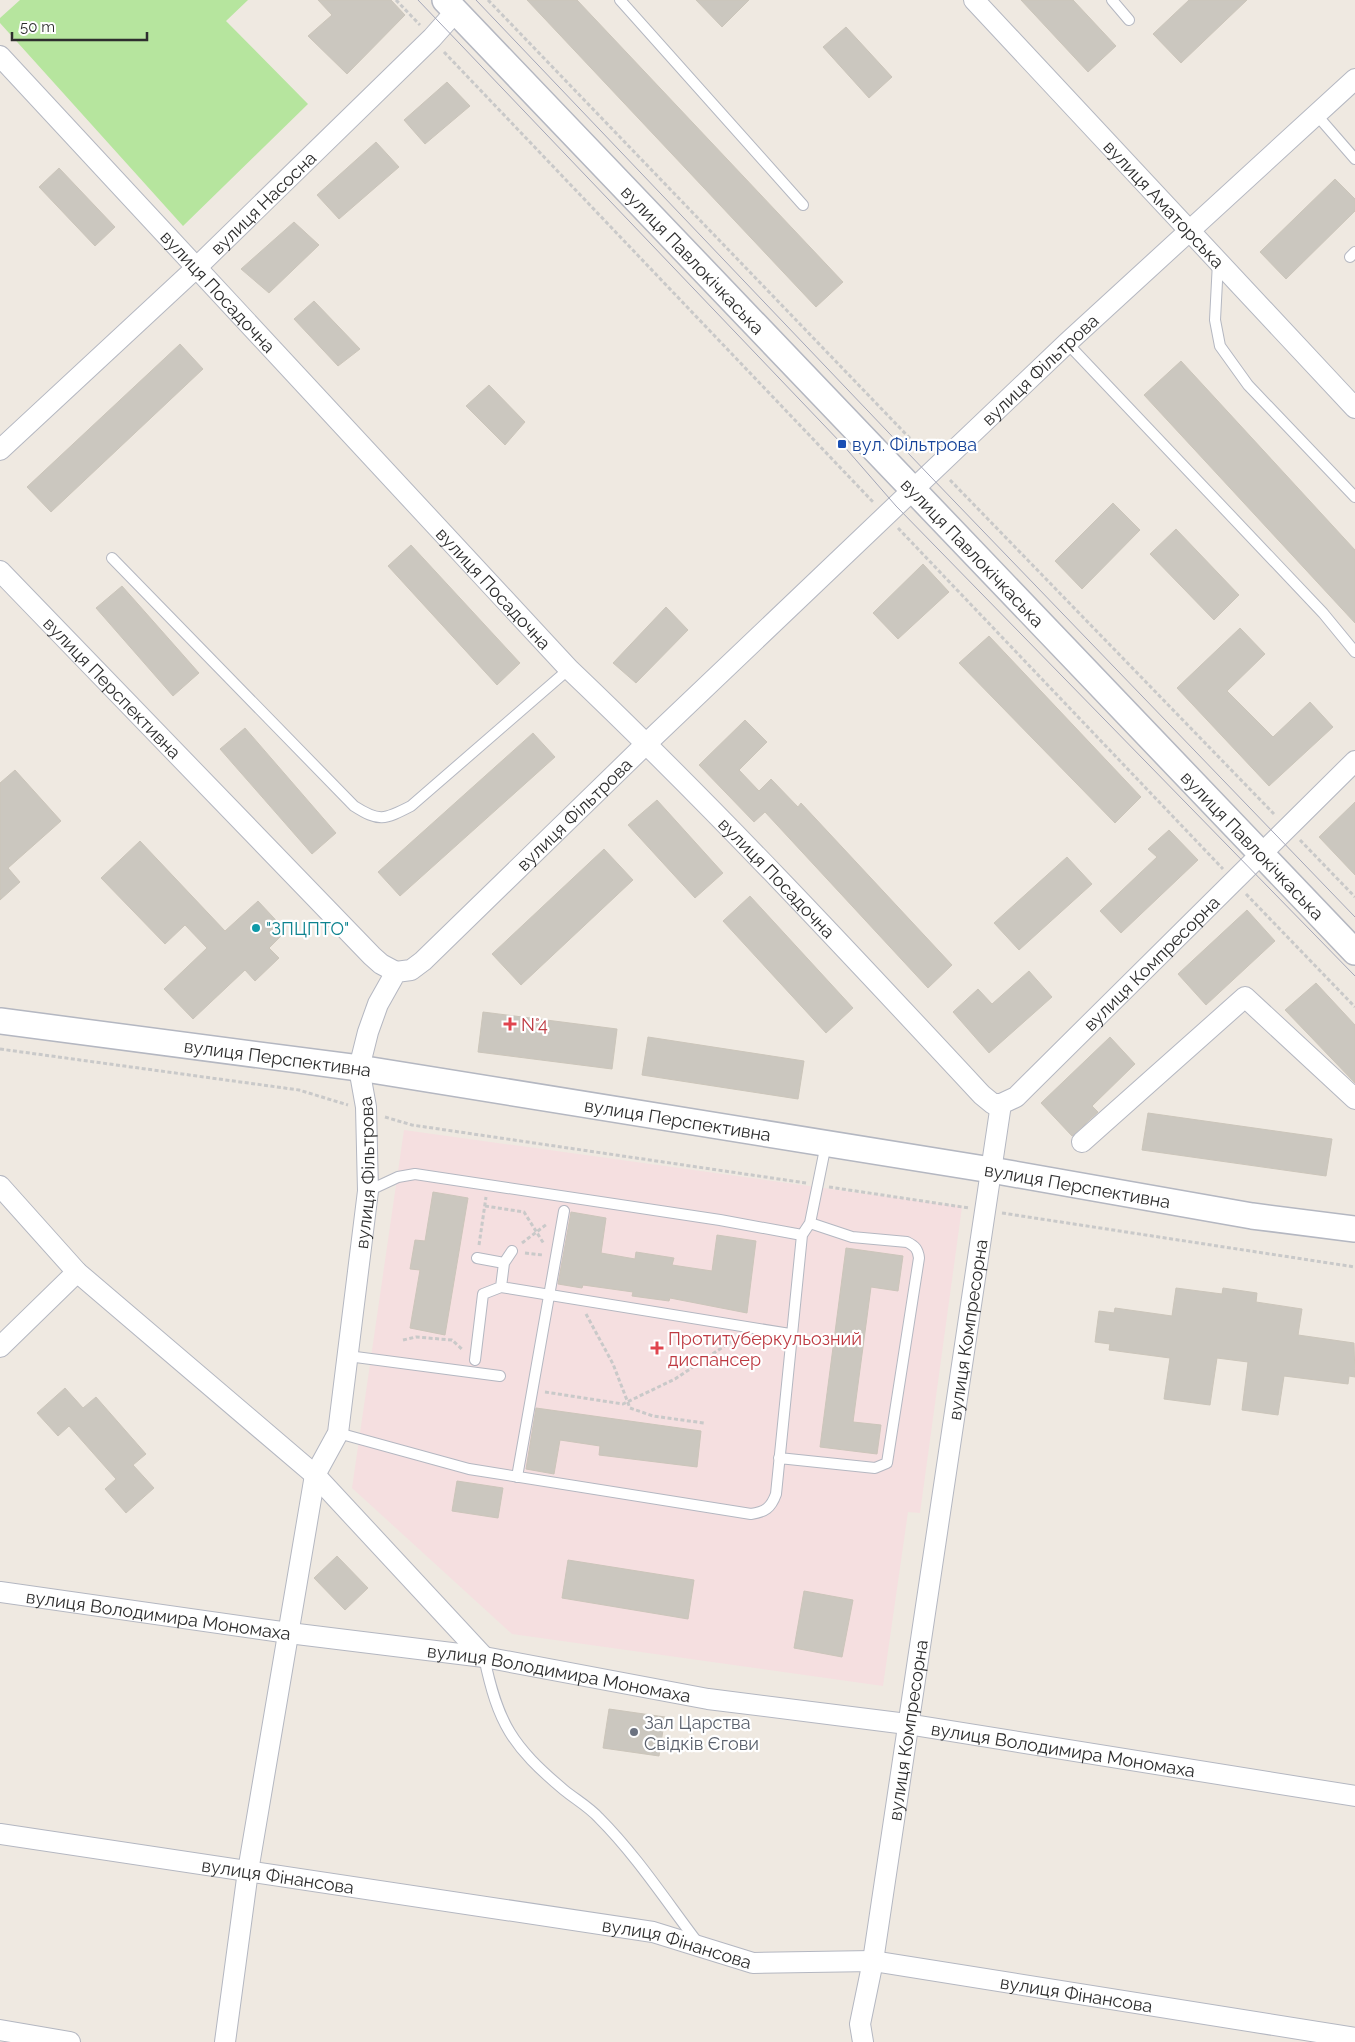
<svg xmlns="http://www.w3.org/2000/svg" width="1355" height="2042" font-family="Raleway,sans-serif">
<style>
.medical{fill:#f5dfe0}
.green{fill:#b6e59e}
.building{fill:#cbc7bf;stroke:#cbc5ba}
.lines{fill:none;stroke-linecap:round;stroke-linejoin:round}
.service-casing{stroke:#b4b7c1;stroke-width:12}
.minor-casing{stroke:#b4b7c1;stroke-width:22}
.tertiary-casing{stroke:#b4b7c1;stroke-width:28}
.path{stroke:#c9c9c9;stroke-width:3;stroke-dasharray:4 2.5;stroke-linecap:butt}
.service{stroke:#fff;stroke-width:10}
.minor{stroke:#fff;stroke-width:20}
.tertiary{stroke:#fff;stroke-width:25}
.tram{stroke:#a3a6b8;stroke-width:1}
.transit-dot{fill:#1a4fb4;stroke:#fff;stroke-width:2}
.culture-dot{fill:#0f9aa8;stroke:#fff;stroke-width:2}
.health-dot{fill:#e0444e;stroke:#fff;stroke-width:2}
.worship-dot{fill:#6b7280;stroke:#fff;stroke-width:2}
.labels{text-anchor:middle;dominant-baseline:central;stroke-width:4.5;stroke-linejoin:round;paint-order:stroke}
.street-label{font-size:18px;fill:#2e2e2e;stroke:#fff}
.transit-label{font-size:18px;fill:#164399;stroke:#fff;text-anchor:start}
.culture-label{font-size:18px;fill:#0d838f;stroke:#fff;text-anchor:start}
.health-label{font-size:18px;fill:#be3a42;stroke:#fff;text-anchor:start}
.worship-label{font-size:18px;fill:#5b616d;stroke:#fff;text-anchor:start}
</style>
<rect width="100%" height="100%" fill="#efe9e1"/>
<path class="medical" d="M404,1130l558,77 -42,306 -12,-1 -25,174 -371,-52 -160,-146z"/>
<path class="green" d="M20,0h228l-22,21 82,83 -125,122 -183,-203v-5z"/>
<path class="building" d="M318,0h73l14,15 -58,59 -39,-38 24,-21z
M527,0h50l266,282 -27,25z
M696,0h53l-27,27z
M1021,0h52l43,46 -28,26z
M1189,0h58l-66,63 -28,-29z
M846,27l46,50 -23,21 -46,-51z
M447,82l23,24 -45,38 -21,-24z
M376,142l23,25 -60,52 -22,-24z
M59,168l56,59 -20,19 -56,-59z
M1335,179l20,20v12l-69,68 -26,-27z
M294,222l25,23 -50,48 -28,-24z
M314,301l46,48 -22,17 -44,-47z
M180,344l23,25 -152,143 -24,-25z
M1181,361l174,189v73l-211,-228z
M489,385l36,37 -20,23 -39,-39z
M1113,503l27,27 -58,59 -27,-28z
M1176,529l63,66 -25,25 -64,-66z
M411,545l109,118 -23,22 -109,-119z
M923,564l26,28 -51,47 -25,-26z
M122,586l77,87 -26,23 -77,-88z
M666,607l22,23 -52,53 -23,-20z
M1240,628l25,26 -38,37 46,46 37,-35 23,25 -64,59 -92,-98z
M989,636l152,161 -26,26 -156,-160z
M745,720l22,22 -28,28 20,21 12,-12 27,28 3,-4 151,162 -24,23 -163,-176 -11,10 -55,-57z
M245,728l91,105 -24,21 -92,-105z
M533,733l22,24 -155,139 -22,-24z
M15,770l46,51 -53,47 12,14 -20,18v-117z
M657,800l66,73 -28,25 -67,-73z
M1355,802v73l-36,-38z
M1169,830l29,30 -77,73 -21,-22 57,-54 -9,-8z
M140,841l85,90 33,-30 28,30 -17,17 10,10 -24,23 -10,-11 -52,49 -29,-30 43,-41 -22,-23 -20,19 -64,-66z
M604,849l29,31 -112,105 -29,-31z
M1067,857l25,27 -73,66 -25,-27z
M750,896l103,112 -27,25 -103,-112z
M1247,910l28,31 -69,64 -28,-31z
M1029,971l23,26 -63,56 -36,-41 25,-23 14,15z
M1316,983l39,42v58l-70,-73z
M483,1012l134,17 -5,40 -134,-17z
M648,1037l156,24 -6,38 -156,-24z
M1110,1037l25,27 -43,42 6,6 -26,24 -31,-33z
M1148,1113l184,26 -6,37 -184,-26z
M433,1192l35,6 -23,137 -35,-7 10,-58 -10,-1 5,-29 10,1z
M571,1212l35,6 -5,35 34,6 1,-7 38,6 -2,7 40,6 5,-36 39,6 -9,72 -77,-15 -1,3 -37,-5 1,-4 -50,-7 -1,3 -24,-4z
M846,1248l57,8 -5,35 -27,-4 -18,135 28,3 -4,29 -57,-7z
M1176,1288l46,6 1,-6 34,5 -1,9 46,7 -4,26 56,8 1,34 -6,-1 -1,8 -64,-8 -6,39 -36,-5 6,-48 -31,-4 -7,47 -46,-6 6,-41 -61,-8 1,-6 -15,-2 4,-31 15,2 1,-5 57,8z
M65,1388l18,20 13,-11 50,57 -13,11 21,23 -28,25 -21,-24 11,-10 -47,-53 -11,10 -21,-23z
M536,1408l165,23 -4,36 -98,-12 1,-9 -40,-6 -6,34 -28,-5z
M457,1481l46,7 -5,30 -46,-7z
M337,1556l31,32 -23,22 -31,-32z
M568,1560l126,20 -6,39 -126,-21z
M804,1591l49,9 -11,57 -48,-9z
M609,1709l56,8 -6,39 -56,-8z"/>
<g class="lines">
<g class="service-casing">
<path id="service" d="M620,0l183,205
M1112,0l17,20
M1315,113l40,46
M1350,257l5,-5
M1218,262l-3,58 5,26 28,39 107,112
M1067,343l256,270 32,39
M112,558l242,248c25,16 30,14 57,0l158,-137
M368,1191l30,-14 17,-3 305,46 82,15 8,-12 16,-79
M477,1258l27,5
M501,1287l3,-24 8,-12
M348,1356l152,20
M475,1360l8,-66 18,-7 289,47
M338,1433l131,36 282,45c14,-2 20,-6 25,-20l26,-259
M779,1458l96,10 12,-5 32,-205c-1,-9 -4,-12 -12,-16l-55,-5 -42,-14
M517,1477l47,-266
M484,1657c14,67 28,89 80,133 11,9 25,17 35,28 37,37 67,83 99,125"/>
</g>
<g class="minor-casing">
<g id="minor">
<path id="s1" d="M974,0l381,408"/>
<path id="s2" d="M0,56l569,613c144,137 278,281 413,426l11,9h8"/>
<path id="s3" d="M0,450l196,-182 236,-230 24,-27"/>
<path id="s4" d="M0,571l372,385 9,8 15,8"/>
<path d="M1082,1142l163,-145 110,102"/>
<path id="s5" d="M0,1186l77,86 238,203 23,-42 30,-242 -2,-84 -7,-39 9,-36 10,-28 18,-32 15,-2 12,-9 224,-218 420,-400 288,-264"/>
<path d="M0,1347l77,-75"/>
<path d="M315,1475l169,182"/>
<path id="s6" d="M0,1592l289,41 195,24 224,42 199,25 448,72"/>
<path id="s7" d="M0,1834l653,98 100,31 120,-2 482,77"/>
<path d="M0,2030l70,12"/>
<path d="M225,2042l23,-171 67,-396"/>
<path id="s8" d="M863,2042l-3,-18 13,-63 128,-857 15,-7 9,-9 330,-327"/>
</g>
</g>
<g class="tertiary-casing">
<g id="tertiary">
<path id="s9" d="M445,0l910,952"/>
<path id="s10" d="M0,1021l359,47 632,102 261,46 103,13"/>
</g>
</g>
<path class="path" d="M396,0l24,25
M488,0l437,454
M444,52l430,451
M950,480l324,334
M898,528l325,341
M1300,840l55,57
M1246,894l109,113
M0,1049l299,41 49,15
M385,1117l27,8 394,58
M829,1187l140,21
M485,1206l39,6 20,32
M1002,1213l353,54
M522,1243l25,-19
M479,1245l7,-48
M525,1253l18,2
M586,1314l27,50 17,44 23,8 51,7
M403,1340l13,-3 36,3 11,10
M545,1392l78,12 52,-25 60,-40"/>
<use href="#service" class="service"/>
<use href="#minor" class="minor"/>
<use href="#tertiary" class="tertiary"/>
<path class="tram" d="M418,0l424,444 54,62 459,470
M476,0l453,475 426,442"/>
</g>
<rect class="transit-dot" x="837" y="439" width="10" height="10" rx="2.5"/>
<circle class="culture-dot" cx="256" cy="928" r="5"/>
<g class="health-dot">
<path d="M507.5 1016.5h5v5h5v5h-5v5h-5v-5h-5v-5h5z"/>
<path d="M654.5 1340.5h5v5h5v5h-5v5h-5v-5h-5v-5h5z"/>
</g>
<circle class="worship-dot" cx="634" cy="1732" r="5"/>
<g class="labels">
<g class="street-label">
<text stroke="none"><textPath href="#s3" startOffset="361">вулиця Насосна</textPath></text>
<text stroke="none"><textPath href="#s1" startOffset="279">вулиця Аматорська</textPath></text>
<text stroke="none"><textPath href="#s9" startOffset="359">вулиця Павлокічкаська</textPath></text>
<text stroke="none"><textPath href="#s2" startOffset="321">вулиця Посадочна</textPath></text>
<text stroke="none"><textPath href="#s5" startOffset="1832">вулиця Фільтрова</textPath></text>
<text stroke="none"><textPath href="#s9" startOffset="764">вулиця Павлокічкаська</textPath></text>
<text stroke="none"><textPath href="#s2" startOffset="726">вулиця Посадочна</textPath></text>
<text stroke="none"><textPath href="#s4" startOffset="162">вулиця Перспективна</textPath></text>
<text stroke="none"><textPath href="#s5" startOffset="1188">вулиця Фільтрова</textPath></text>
<text stroke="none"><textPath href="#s9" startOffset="1169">вулиця Павлокічкаська</textPath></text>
<text stroke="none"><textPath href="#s2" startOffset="1131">вулиця Посадочна</textPath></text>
<text stroke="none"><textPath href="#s8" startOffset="1156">вулиця Компресорна</textPath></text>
<text stroke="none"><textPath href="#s10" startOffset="280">вулиця Перспективна</textPath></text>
<text stroke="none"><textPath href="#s10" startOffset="685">вулиця Перспективна</textPath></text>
<text stroke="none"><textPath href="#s5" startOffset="738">вулиця Фільтрова</textPath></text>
<text stroke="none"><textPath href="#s10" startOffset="1090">вулиця Перспективна</textPath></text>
<text stroke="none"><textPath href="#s8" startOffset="721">вулиця Компресорна</textPath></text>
<text stroke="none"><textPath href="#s6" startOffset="160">вулиця Володимира Мономаха</textPath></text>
<text stroke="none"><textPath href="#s6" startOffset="565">вулиця Володимира Мономаха</textPath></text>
<text stroke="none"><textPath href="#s8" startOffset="316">вулиця Компресорна</textPath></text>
<text stroke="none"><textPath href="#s6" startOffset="1075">вулиця Володимира Мономаха</textPath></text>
<text stroke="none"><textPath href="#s7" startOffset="281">вулиця Фінансова</textPath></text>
<text stroke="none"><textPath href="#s7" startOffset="686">вулиця Фінансова</textPath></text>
<text stroke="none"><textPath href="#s7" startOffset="1091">вулиця Фінансова</textPath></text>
</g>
<g class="transit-label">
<text x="852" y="444">вул. Фільтрова</text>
</g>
<g class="culture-label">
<text x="266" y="928">"ЗПЦПТО"</text>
</g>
<g class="health-label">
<text x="521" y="1024">N°4</text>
<text x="668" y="1338">Протитуберкульозний<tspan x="668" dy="21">диспансер</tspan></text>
</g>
<g class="worship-label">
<text x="644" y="1722">Зал Царства<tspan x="644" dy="21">Свідків Єгови</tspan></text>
</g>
</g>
<path d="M12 32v8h135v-8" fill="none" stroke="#2e2e2e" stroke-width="2.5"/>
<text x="20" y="32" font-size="15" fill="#2e2e2e" stroke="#ffffff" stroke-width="4" paint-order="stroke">50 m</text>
</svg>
